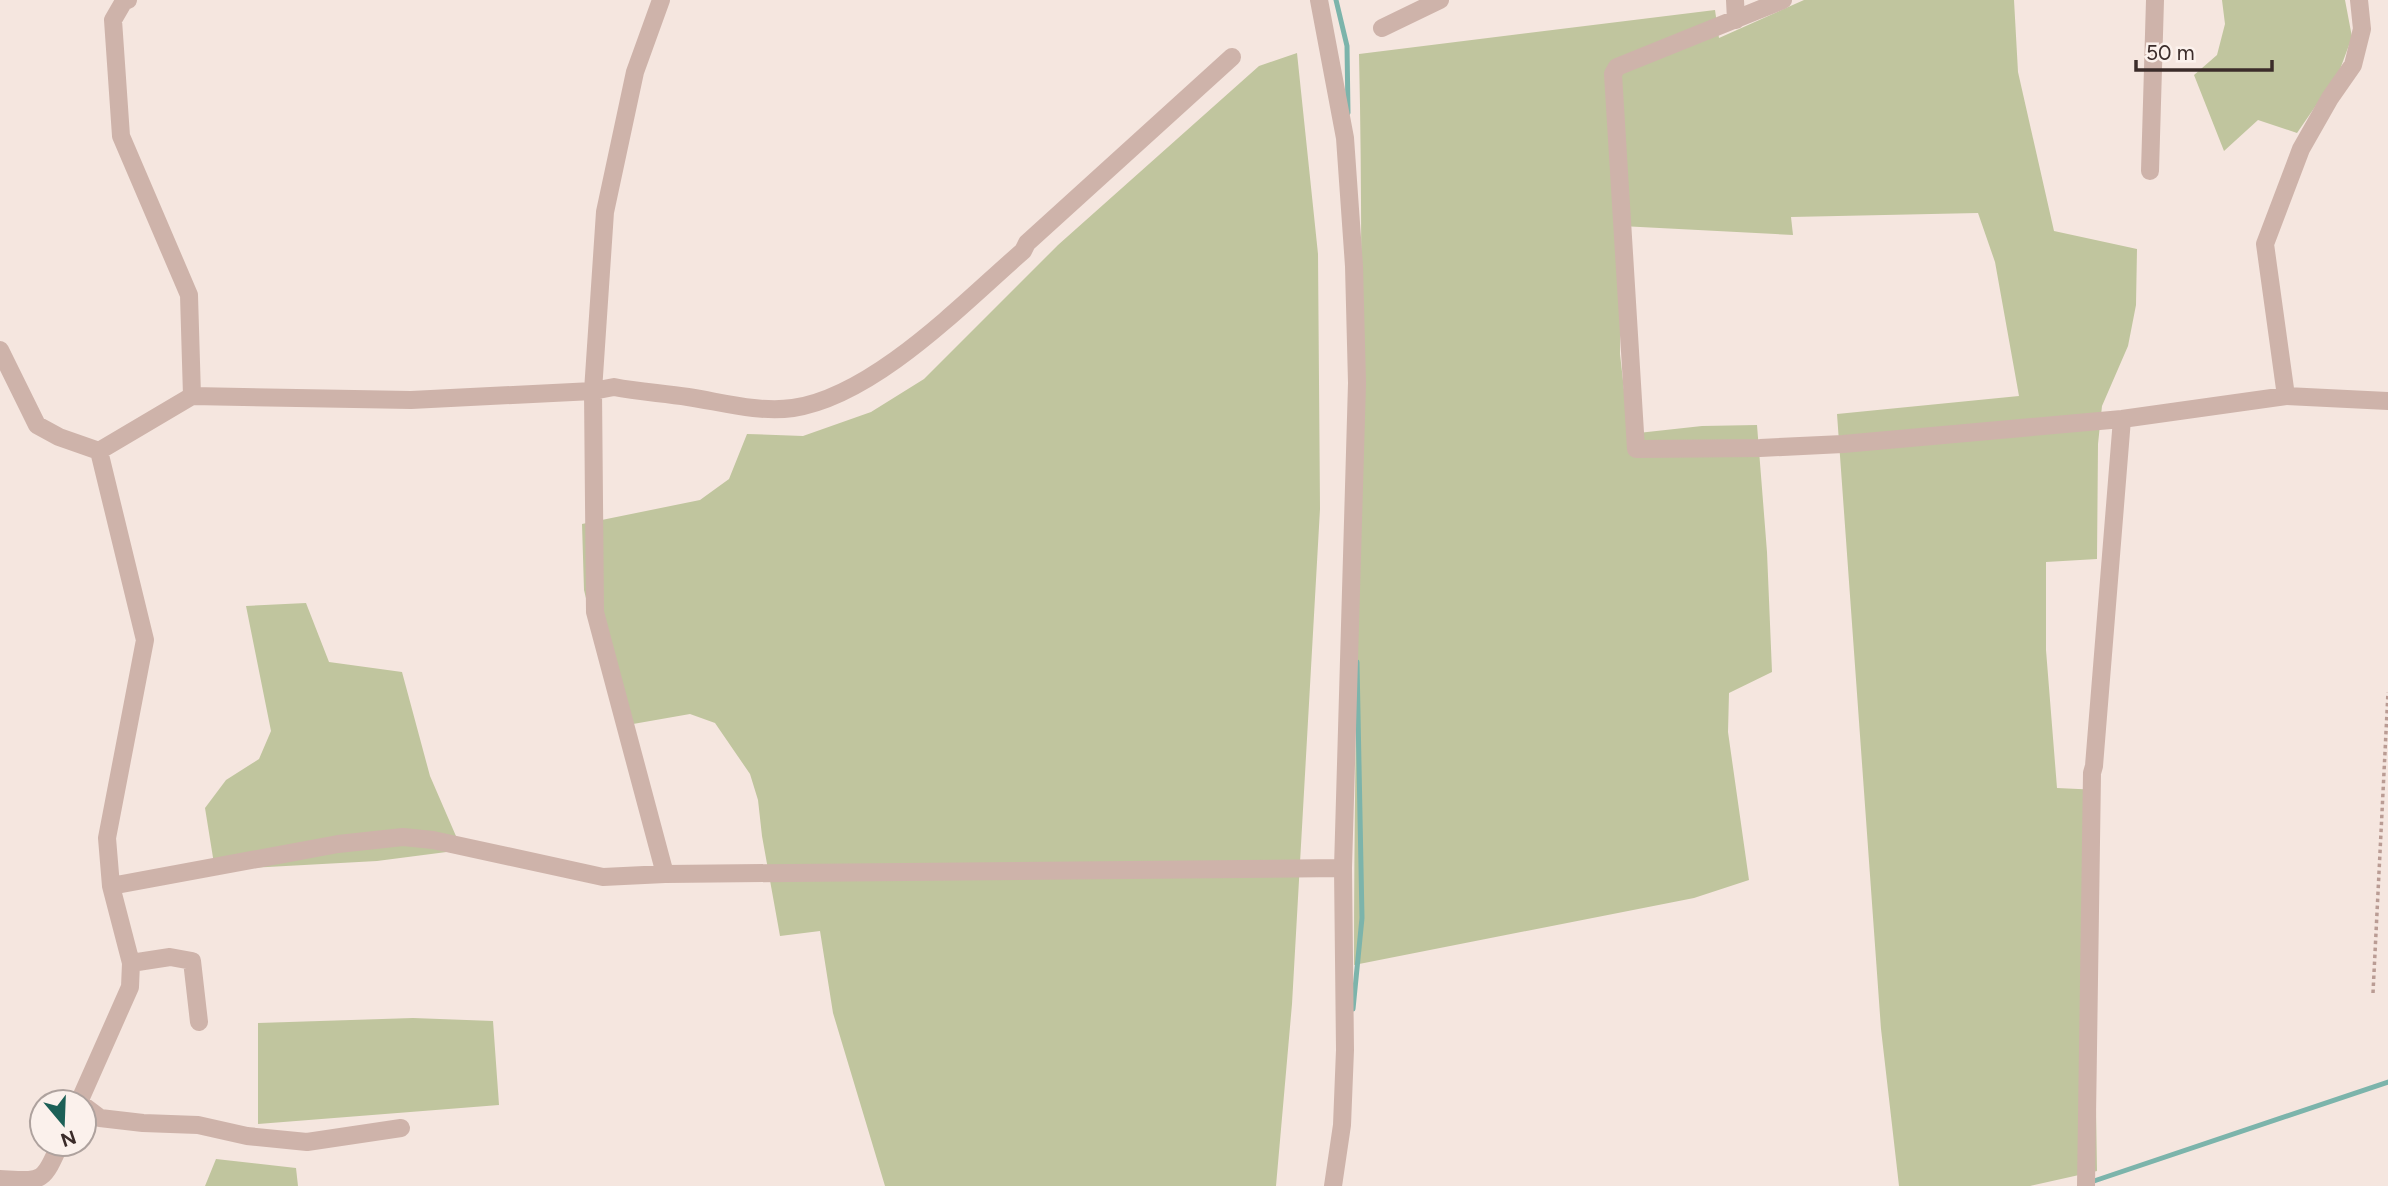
<svg xmlns="http://www.w3.org/2000/svg" width="2388" height="1186" font-family="Figtree,sans-serif">
<style>
.green{fill:#c0c59e}
.lines{fill:none;stroke-linecap:round;stroke-linejoin:round}
.stream{stroke:#7cb4ab;stroke-width:5}
.path{stroke:#ba9c94;stroke-width:3.5;stroke-dasharray:3.5 3.5;stroke-linecap:butt}
.minor{stroke:#ceb3aa;stroke-width:18}
</style>
<rect width="100%" height="100%" fill="#f5e6df"/>
<path class="green" d="M1804,0h210l4,72 36,159 83,18 -1,56 -8,41 -26,60 -4,38 -1,115 -51,3v88l11,138 43,2 -6,194 3,187 -67,15h-131l-18,-157 -44,-615 182,-18 -24,-134 -17,-49 -187,4 2,18 -172,-9 -1,128 9,80 73,-8 55,-1 10,127 5,120 -43,21 -1,39 21,148 -55,18 -340,67c0,-304 12,-607 5,-911l356,-44 4,28z
M2222,0h123l7,37 -13,35 -42,61 -39,-13 -34,31 -30,-76 23,-20 8,-31z
M1297,53l21,201 2,255 -28,495 -16,182h-391l-52,-173 -13,-82 -40,5 -18,-100 -4,-36 -8,-26 -35,-51 -25,-9 -57,10 -18,-6 -31,-128 -2,-66 118,-24 29,-21 18,-45 56,2 68,-24 53,-33 134,-134 201,-179z
M306,603l23,59 73,10 28,104 32,74 -85,11 -162,9 -10,-62 21,-28 33,-21 12,-28 -25,-125z
M413,1018l80,3 6,84 -241,19v-101z
M216,1159l80,9 2,18h-93z"/>
<g class="lines">
<path class="stream" d="M1336,0l11,46 1,67
M1353,1009l9,-91 -5,-256
M2088,1183l300,-101"/>
<path class="path" d="M2373,993l15,-301"/>
<path class="minor" d="M128,0l-4,1 -11,19 8,116 68,159 3,101
M661,0l-26,72 -30,140 -12,179 2,221 70,262
M1319,0l26,138 9,128 3,117 -14,485 2,182 -3,75 -9,61
M1735,0l1,20
M1783,0l-166,67 -4,7 23,375 124,-1 83,-4 279,-25 164,-23 102,5
M1382,28l58,-28
M2150,171l5,-171
M0,350l37,75 22,12 40,14 93,-55 219,4 182,-9 21,-4c25,5 49,6 74,10 33,5 71,16 105,11 81,-12 169,-104 230,-157l4,-8 205,-186
M2286,396l-21,-152 36,-95 29,-51 23,-33 9,-36 -3,-29
M111,886l227,-42 65,-7 30,3 170,37 62,-3 678,-6
M131,963l39,-6 22,4 7,61
M79,1102l51,-115 1,-24 -20,-77 -4,-48 38,-198 -46,-189
M84,1106l16,12 43,5 55,2 49,11 60,6 94,-14
M0,1179c43,2 42,5 60,-35
M2086,1186l6,-413 2,-7 28,-347"/>
</g>
<g transform="translate(63 1123) rotate(161)"><circle r="33" fill="#fbf1ec" stroke="#aea29e" stroke-width="2"/>
<path d="M0-5L12 26L0 18L-12 26Z" fill="#1c6057"/>
<text y="-10" font-size="19" font-weight="bold" text-anchor="middle" fill="#3b2c2a">N</text>
</g>
<path d="M2136 60v10h136v-10" fill="none" stroke="#3b2c2a" stroke-width="3.5"/>
<text x="2146" y="60" font-size="21" fill="#3b2c2a" stroke="#fbf1ec" stroke-width="5" paint-order="stroke">50 m</text>
</svg>
